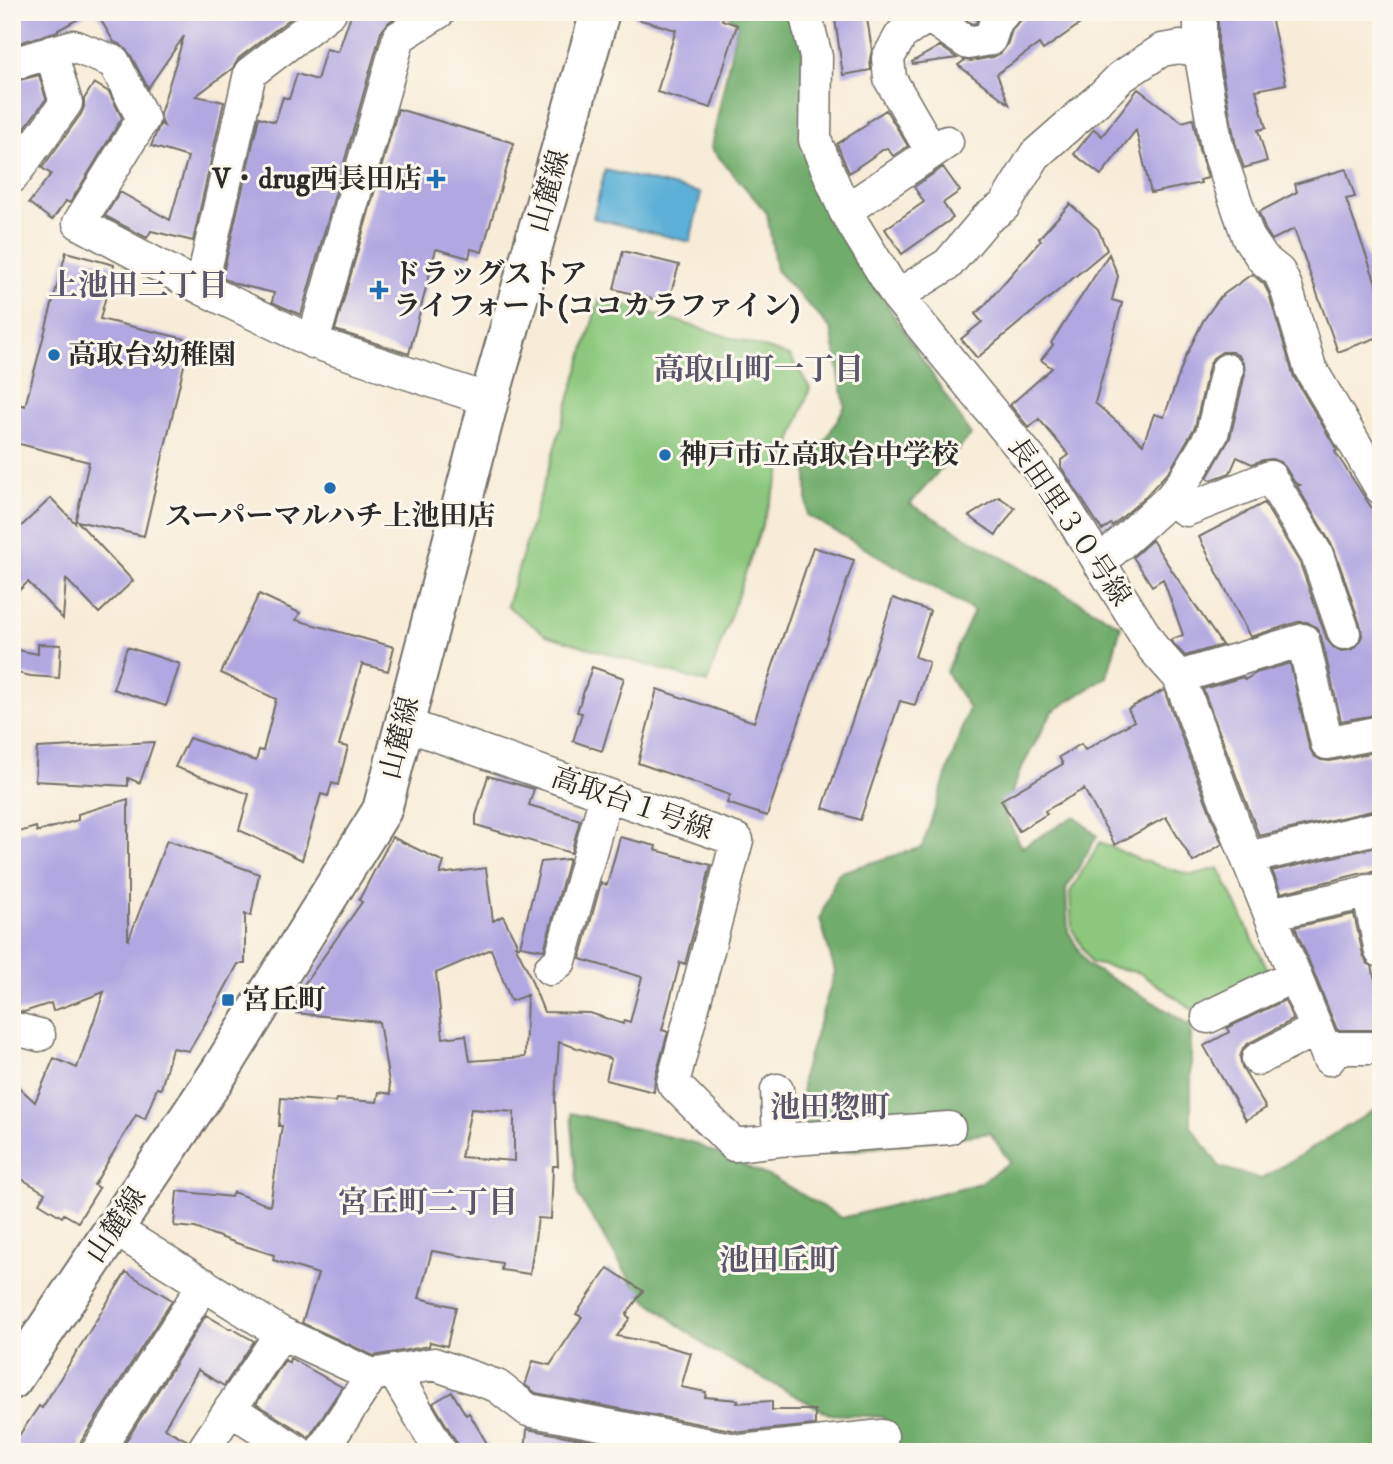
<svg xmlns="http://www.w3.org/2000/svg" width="1393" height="1464" font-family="'IM FELL DW Pica','Noto Serif JP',serif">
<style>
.green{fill:#8bc87d;stroke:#5b7a54;stroke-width:2}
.forest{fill:#70ac6c;stroke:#4e6c4c;stroke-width:2}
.water{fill:#5bb0d7;stroke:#436e81;stroke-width:2}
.building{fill:#b1a7e1;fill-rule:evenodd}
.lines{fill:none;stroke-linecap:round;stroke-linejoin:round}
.minor-casing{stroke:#726f67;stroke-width:35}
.major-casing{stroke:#726f67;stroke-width:42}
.minor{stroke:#fff;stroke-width:32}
.major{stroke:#fff;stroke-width:38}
.poi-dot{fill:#1f6fb2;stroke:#fbf7ec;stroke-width:2.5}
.labels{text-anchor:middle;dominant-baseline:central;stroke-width:6;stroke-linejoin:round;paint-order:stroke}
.poi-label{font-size:28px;font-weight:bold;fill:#2b2b2b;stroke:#fbf7ec;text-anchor:start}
.street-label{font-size:28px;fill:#2b2b2b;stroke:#fbf7ec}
.neighbourhood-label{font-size:30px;font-weight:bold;fill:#5a566b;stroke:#fbf7ec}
</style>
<rect width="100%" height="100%" fill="#fbf7ec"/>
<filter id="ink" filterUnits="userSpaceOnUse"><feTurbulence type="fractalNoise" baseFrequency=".0143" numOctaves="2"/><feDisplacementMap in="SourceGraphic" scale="14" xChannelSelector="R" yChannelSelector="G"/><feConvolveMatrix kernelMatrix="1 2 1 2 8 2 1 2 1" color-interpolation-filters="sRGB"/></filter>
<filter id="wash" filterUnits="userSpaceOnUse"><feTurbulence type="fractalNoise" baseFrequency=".00686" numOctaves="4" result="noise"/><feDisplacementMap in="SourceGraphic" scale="28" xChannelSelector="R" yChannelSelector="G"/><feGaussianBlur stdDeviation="1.57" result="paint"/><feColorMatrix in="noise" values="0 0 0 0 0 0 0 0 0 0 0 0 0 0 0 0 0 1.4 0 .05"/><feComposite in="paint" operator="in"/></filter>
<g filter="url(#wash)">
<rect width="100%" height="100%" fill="#f7ecd7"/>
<path class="green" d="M600,297l190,59 20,32 -103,295 -161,-48 -39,-29z
M1100,842l40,18 52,15 27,-7 50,105 -77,36 -52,-36 -49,-10 -19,-34 -2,-37z"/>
<path class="forest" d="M725,12h58l20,32 1,76 24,93 143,222 -61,69 211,122 -14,51 -55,35 -32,59 -16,42 18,34 53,-31 22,20 -31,53 2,42 19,34 66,37 38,24v100l29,41 41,12 120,-73v346h-490l-8,-35 -54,-3 -118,-64 -72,-56 -61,-99 -7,-82 120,29 86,38 65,38 138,-35 30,-21 -20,-29 -188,24v-80l33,-105 -15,-54 18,-45 84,-26 47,-139 -23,-36 28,-61 -167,-96v-42l38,-67 -14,-77 -55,-59 -9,-57 -56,-65 26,-125z"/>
<path class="water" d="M605,170l96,23 -11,49 -97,-24z"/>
<g id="blocks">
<path class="building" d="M12,12h8l1,3 7,-3h63l-33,18v1l-46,14z
M96,12h203l-60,46 -6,10 -37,28 28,6 -31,139 -42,-10 -4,7 -42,-22 15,-24 50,28 18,-63 -37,-11 9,-22 4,2 -2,-4 -1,1 -1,-9 24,-78 -36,52 -18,-34 -9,-9 -7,-3z
M352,12h47l-1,4 -9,6 -8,10 -80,283 -29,-13 2,-9 -38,-9 -14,-6 37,-161 16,5 8,-25 6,2 8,-25 20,6 9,-31 12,3z
M635,12h90l-3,8 15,5 -26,83 -54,-16 19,-62 -42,-12z
M834,12h32l6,38 -2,9 1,11 -28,5z
M955,12h25l-4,11 -4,1z
M1032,12h65l-54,38 -4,-6 -42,30 12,30 -51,-39 7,-5 6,1 22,-4 8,-4 6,-8 5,-15 8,-9z
M1228,12h42l16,72 -30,6 10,38 -8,2 9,31 -23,7 -9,-26 -17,-93v-32l10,-1z
M940,46l17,12 -44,6 -1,-2z
M39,75l7,24 -34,46v-63z
M94,83l15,9 13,26 -52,85 -4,-2 -14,19 -23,-17 22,-29 -9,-6 39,-54 3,-7v-8z
M1138,89l44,33 11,-3 6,31 9,28 -8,2 1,3 -50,10 -15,-63 -35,45 -27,-21 20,-25 8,7z
M398,109l116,34 -32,109 -11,-3 -2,9 -33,-9 -27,105 -74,-24z
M886,110l22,36 -15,10 -6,-8 -3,1 -35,24 -12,-29 31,-20 -1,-2z
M943,167l17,24 -17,12 10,15 -51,36 -17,-25 39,-27 -10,-15z
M1346,169l9,28 -9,2 35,98v39l-43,16 -44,-123 -22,11 -7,-11 -6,-17 38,-20 -2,-8z
M1070,204l28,25 9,21 -130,108 -16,-19 21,-17 -7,-8 9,-8 57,-66 -2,-2z
M623,251l56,14 -11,38 -54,-14z
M66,252l48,13 -14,54 90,21 -46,196 -67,-15 56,60 -34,32 -33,-34 -3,40 -35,-37 -16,15v-62l39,-37 24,25 14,-61 -77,-20v-40l13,4z
M1109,254l9,22 -6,24 10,3 -27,100 48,41 11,-30 10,3 21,-59 18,-37 17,-24 32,-23 12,10 5,10 25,83 43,73 -2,2 46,70v192l-40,7 -20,-85 -5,-9 -9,-5h-9l-48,15 -51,-100 65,-34 36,60 27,77 6,7 8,4 10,-1 7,-6 4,-8 -1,-9 -27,-78 -37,-63 3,-1 -5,-2 -10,-16 -5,-5 -8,-3 -9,1 -11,4 -15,-7 -7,16 -19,7 -4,-2 23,-40 15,-64 -1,-10 -5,-8 -7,-4h-10l-9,6 -4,8 -14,61 -25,43 -27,29 -31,27 -1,-2 -9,6 -41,-63v-7l8,-5 -30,-36 -10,9 -19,-23 42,-37 -11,-8 12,-15 -2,-2z
M999,497l16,11 -19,27 -27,-19z
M1152,540l21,32 49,73 -37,11 -15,-16 13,-5 -20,-56 -11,7 -19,-29z
M813,547l41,13 -87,256 -40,-13 3,-8 -92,-32 19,-74 97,33z
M259,594l41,19 -4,7 98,27 -6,24 -26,-7 -23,81 9,2 -10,38 -6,-2 -4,13 -7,-2 -19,66 -63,-30 10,-36 -74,-27 14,-29 67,23 3,-11 4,1 13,-52 -55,-26z
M893,598l37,13 -15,46 14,5 -14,43 -15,-4 -40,119 -37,-12z
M38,644l23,1 -2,33 -28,-2 -19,-4v-23l26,5z
M127,647l53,17 -14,42 -53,-17z
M1290,663l19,84 5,9 7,4 9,1 51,-10v58l-122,27 -56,-147 40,-12 2,3 11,-7z
M592,667l32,11 -22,73 -29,-10 9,-28 -5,-1z
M1164,690l58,154 -29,18 -27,-45 -51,28 -31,-56 -39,22 2,3 -28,17 -18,-31 62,-36 -4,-7 22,-13 4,6 49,-29 -6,-12z
M154,742l-14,41 -12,-5v8l-93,-5 2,-33z
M488,776l46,13 -5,16 51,15 -9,33 -95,-28v-9z
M128,799v142l39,-101 92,34 -8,42 -6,-2v50h-7l-22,41 -27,46 -17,-3 -11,41 -4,-1 -12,31 -9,-4 -42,70 5,3 -21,34 -14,-8 -2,3 -23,-14 6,-10 -33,-20v-92l23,21 19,-44 23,10 27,-76 -51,19 -2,-8 -27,9 -12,-2v-176l24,-7 1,5 41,-12v-6z
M392,837l52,25 -4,12 46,-6 7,53 10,-5 15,30 -3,-1 11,22 18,45 46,1 33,11 1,-4 6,2 12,-45 -62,-18 21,-76 6,2 13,-48 36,9 -1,4 56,15 -26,99 -5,-2 -18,68 6,2 -13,46 -1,14 -48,-12 5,-21 -52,-17 -4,58 3,66h-5l-2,53 -13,-1 -8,56 -29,-4 1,-7 -70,-12 -13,47 37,9 -9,39 -17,-4 -1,4 -55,10 -72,-33 16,-49 -45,-14 1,-5 -32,-10 -47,-17 -21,-2 3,-35 54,6 2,-5 37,14 12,-80h-3l2,-28 54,4 1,-3 41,3 2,-10 12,2 -12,-72 -83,-9 2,-20 64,-91 -3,-2zM491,949l20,52 16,-6 -2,62 -55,4 -4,-26 -23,3 -7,-65zM471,1109l43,3v49l-53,-4z
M1381,846v25l-18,2 -82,20 -9,-22z
M569,859l-25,91 -24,-4 21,-84z
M1354,914l9,41 4,8 5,3 9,39v25h-44l-42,-103z
M1285,1000l8,20 -44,23 -6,5 -3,9 2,11 24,40 -20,12 -42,-74 25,-14 -2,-4z
M608,1268l35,23 -17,24 4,3 -13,18 37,7 37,10 -10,34 25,5 -1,5 33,3 -1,3 35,-2v9h43v15l-73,7 -206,-39 -11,-8 8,-24 17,4 32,-48 -6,-3z
M126,1272l46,28 -91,142 -2,10h-67v-6l27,-40 3,2z
M206,1315l24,14 1,-1 23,13 -30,45 -26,-16 -34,58 24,13 -4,11h-65z
M290,1358l52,29 -33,50 -53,-33 29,-44 4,3z
M452,1392l14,23 3,-2 23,39h-33l-2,-9 -24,-40z
M527,1429l102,19v4h-104z"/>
</g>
</g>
<g filter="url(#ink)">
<use href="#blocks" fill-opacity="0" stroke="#726f67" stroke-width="2"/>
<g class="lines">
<g class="minor-casing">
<path id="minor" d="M805,12l11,45 -1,83 30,71 52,85 152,186 104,166 26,29 68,181 82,201
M926,12l2,4 40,27 22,-4 6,-18 8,-9
M929,12l-1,4 -27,19 -13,23 2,21 42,73
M1200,12v39l17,96 31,90 15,22 16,13 7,15 24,81 71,120
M12,64l61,-18 41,16 29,57 -64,104 122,65 112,54 176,58
M12,177l54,-74 -15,-51
M845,211l102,-69
M201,288l49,-215 80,-61
M897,296l51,-32 38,-45 18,-13 31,-51 66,-58 20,-20 41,-27 18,-3 20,4
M313,342l86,-305 40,-25
M1169,500l17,10 84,-33 47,78 27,78
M1099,563l70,-63 16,-20 27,-46 15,-64
M1179,677l124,-37 24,103 54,-11
M404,724l333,116 -64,243 61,62 45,-5 170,-12
M1247,858l134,-31
M1368,891l13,60
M1270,914l111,-25
M550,969l10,-8 46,-166
M1208,1017l87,-42
M12,1028l27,7
M1325,1048h56
M1258,1059l59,-30
M777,1090l2,50
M113,1228l168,105 91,42 62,-11 63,22 31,24 213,41 141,-15
M394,1372l47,80
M230,1409l68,43
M97,1452l107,-168
M202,1452l79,-119
M321,1452l51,-77"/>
</g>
<g class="major-casing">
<path id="major" d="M12,1380l208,-309 162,-261 107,-410 111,-388"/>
</g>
<use href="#minor" class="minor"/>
<use href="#major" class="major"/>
</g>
</g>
<g class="poi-dot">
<path d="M432.5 168.5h7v7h7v7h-7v7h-7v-7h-7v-7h7z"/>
<path d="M375.5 279.5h7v7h7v7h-7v7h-7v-7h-7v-7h7z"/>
<circle cx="54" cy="355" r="7"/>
<circle cx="665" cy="455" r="7"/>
<circle cx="330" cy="488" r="7"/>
<rect x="221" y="993" width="14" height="14" rx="3.5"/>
</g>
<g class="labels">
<g class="poi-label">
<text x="422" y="179" text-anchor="end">V・drug西長田店</text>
<text x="393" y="274">ドラッグストア<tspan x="393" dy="32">ライフォート(ココカラファイン)</tspan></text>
<text x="68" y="355">高取台幼稚園</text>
<text x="679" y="455">神戸市立高取台中学校</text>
<text x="330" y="516" text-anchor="middle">スーパーマルハチ上池田店</text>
<text x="242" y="1000">宮丘町</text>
</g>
<g class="street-label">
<text transform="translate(549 191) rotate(-74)">山麓線</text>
<text transform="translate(1069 522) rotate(56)">長田里３０号線</text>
<text transform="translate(400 738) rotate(-76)">山麓線</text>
<text transform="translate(632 804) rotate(19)">高取台１号線</text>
<text transform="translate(116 1225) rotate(-56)">山麓線</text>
</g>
<g class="neighbourhood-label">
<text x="138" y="286">上池田三丁目</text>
<text x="759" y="370">高取山町一丁目</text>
<text x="830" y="1108">池田惣町</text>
<text x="428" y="1203">宮丘町二丁目</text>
<text x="779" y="1261">池田丘町</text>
</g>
</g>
<rect width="1393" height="1464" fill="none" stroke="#fbf7ec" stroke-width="42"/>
</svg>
